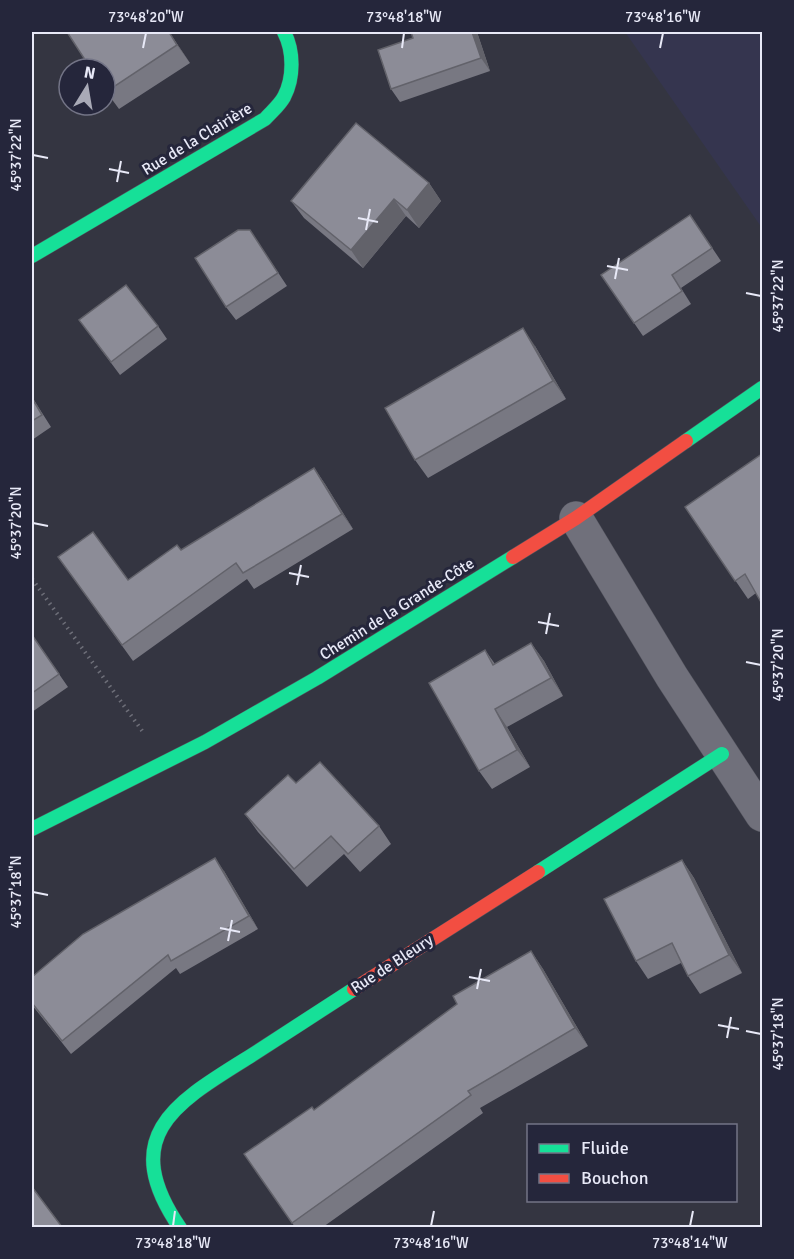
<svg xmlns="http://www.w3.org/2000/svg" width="794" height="1259" font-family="Signika,sans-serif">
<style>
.built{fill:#35354f}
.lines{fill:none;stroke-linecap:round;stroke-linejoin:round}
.street-casing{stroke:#52535d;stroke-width:34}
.fast-casing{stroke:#52535d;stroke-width:15}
.jam-casing{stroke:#52535d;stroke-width:15}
.path{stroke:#6d6e78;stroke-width:4;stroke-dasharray:1.5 4.5;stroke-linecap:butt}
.street{stroke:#70707b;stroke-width:33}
.fast{stroke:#16e098;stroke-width:14}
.jam{stroke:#f24e42;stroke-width:14}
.wall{fill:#787882}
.shaded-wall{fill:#62626a}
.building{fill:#8c8c97;stroke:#62626a;stroke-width:1.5}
.ticks{fill:none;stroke:#e8e9f7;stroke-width:2}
.labels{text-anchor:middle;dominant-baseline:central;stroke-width:6;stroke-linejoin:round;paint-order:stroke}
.street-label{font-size:16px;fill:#e8e9f7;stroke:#25263b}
.neatline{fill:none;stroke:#e8e9f7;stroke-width:2}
.ticks-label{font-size:15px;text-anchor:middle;fill:#e8e9f7}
</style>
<rect width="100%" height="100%" fill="#343541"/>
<path class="built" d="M625,32h137v196z"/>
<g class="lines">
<g class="street-casing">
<path id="street" d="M576,518l96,159 90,138"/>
</g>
<g class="fast-casing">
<path id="fast" d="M32,256l233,-137c6,-7 14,-13 19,-22 10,-19 10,-46 0,-65
M686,441l76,-53
M32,829l173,-87 112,-64 196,-121
M538,872l184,-118
M180,1228c-63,-92 -5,-125 69,-171 35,-23 70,-45 105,-68"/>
</g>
<g class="jam-casing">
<path id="jam" d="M513,557l63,-39 110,-77
M354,989l184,-117"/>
</g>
<path class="path" d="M32,579l111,153"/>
<use href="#street" class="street"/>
<use href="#fast" class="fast"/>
<use href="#jam" class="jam"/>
</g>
<path class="wall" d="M169,32l21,31 -71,46 -14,-19z
M477,32l13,39 -90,31 -9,-13z
M429,183l12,18 -22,27 -13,-12 -43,52 -59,-50 -13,-17z
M690,215l31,46 -40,27 10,16 -48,32 -42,-61z
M250,230l37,56 -51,34 -10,-13z
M79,320l79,6 9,13 -47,36z
M535,346l31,53 -138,79 -13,-18z
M32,397l19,30 -19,13z
M762,454l-6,139 -8,6 -63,-92z
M314,468l11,16 28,45 -99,60 -7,-10 -114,82 -75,-104 70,23 53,-30z
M32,635l36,52 -36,25z
M531,643l13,18 19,35 -56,31 23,40 -38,22 -13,-18 6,-121 10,14z
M296,783l83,43 12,18 -31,28 -16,-18 -37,33 -49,-55 -13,-18z
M682,860l12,18 48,95 -42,21 -12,-18 -7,-13 -33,16 -12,-18z
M224,871l34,58 -78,45 -4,-6 -105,86 -39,-49v-28z
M531,951l12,18 45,77 -108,62 3,5 -160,114h-28l-51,-73 70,-44z"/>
<path class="shaded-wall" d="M169,32l21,31 -13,-18z
M472,32h5l13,39 -9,-13z
M429,183l12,18 -22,27 -12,-18z
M394,199l12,17 -43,52 -12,-18z
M523,328l12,18 31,53 -13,-18z
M314,468l11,16 28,45 -11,-15z
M531,643l13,18 19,35 -12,-18z
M495,709l12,18 23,40 -13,-17z
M215,858l9,13 34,58 -9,-13z
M682,860l12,18 48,95 -13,-18z
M531,951l12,18 45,77 -13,-18z"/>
<path class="building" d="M67,32h102l8,13 -71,47 -1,-2v-21h-14z
M411,32h61l9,26 -90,31 -13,-39 35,-12z
M356,123l73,60 -22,27 -13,-11 -43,51 -60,-49z
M690,215l22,33 -40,27 10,16 -48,32 -33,-48z
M238,230h12l28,43 -52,34 -31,-49z
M126,285l32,41 -47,36 -32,-42z
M523,328l30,53 -138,79 -30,-52z
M32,398l10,17 -10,6z
M762,454v150l-17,-30 -10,7 -50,-74z
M314,468l28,46 -99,59 -7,-10 -114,82 -64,-88 35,-25 35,48 49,-35 4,5z
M32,635l27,39 -27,19z
M531,643l20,35 -56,31 22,41 -38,21 -50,-88 56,-33 8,15z
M320,762l59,64 -31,28 -17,-18 -37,33 -49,-55 43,-39 8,8z
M215,858l34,58 -78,45 -3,-6 -106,86 -30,-38v-26l51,-43z
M682,860l47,95 -41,21 -16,-33 -36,18 -32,-62z
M531,951l44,77 -107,63 3,4 -179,128 -48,-69 68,-47 2,3 143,-106 -4,-8z
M32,1187l30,40h-30z"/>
<path class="ticks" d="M143,48l3,-15M402,48l2,-15M660,48l3,-15M33,155l15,3M109,169l20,4M117,182l4,-21M358,218l20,4M366,230l4,-21M607,266l21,4M615,279l4,-21M746,293l15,3M33,523l15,3M289,573l20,4M297,585l4,-20M538,622l21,4M546,634l4,-21M746,662l15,3M33,892l15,3M220,928l20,4M228,941l4,-21M469,977l21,4M477,989l4,-20M718,1025l21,4M746,1031l15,3M727,1038l4,-21M173,1226l2,-15M431,1226l3,-15M690,1226l3,-15"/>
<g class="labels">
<g class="street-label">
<text transform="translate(197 139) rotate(-31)">Rue de la Clairière</text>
<text transform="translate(397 609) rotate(-32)">Chemin de la Grande-Côte</text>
<text transform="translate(392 964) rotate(-33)">Rue de Bleury</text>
</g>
</g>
<rect width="794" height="1259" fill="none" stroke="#25263b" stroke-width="66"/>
<rect x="527" y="1124" width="210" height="78" fill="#25263b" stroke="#737486" stroke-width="1.5"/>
<rect x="539" y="1144" width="30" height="9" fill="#16e098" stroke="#737486" stroke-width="1.5"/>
<text x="581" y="1154" font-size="18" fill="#e8e9f7">Fluide</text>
<rect x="539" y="1174" width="30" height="9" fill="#f24e42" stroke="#737486" stroke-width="1.5"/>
<text x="581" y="1184" font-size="18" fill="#e8e9f7">Bouchon</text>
<g transform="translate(87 87) rotate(11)"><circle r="28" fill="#25263b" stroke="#737486" stroke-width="1.5"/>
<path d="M0-4.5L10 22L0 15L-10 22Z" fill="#a9aab7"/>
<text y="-9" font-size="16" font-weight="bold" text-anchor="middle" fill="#e8e9f7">N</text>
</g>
<rect x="33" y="33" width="728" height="1193" class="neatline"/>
<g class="ticks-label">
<text x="146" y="22">73°48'20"W</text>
<text x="404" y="22">73°48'18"W</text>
<text x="663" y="22">73°48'16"W</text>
<text transform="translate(16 155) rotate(-90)" y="5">45°37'22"N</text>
<text transform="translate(778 296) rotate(-90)" y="5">45°37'22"N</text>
<text transform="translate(16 523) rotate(-90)" y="5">45°37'20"N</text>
<text transform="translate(778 665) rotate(-90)" y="5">45°37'20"N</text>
<text transform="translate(16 892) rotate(-90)" y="5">45°37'18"N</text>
<text transform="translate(778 1034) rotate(-90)" y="5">45°37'18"N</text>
<text x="173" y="1248">73°48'18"W</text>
<text x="431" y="1248">73°48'16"W</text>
<text x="690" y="1248">73°48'14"W</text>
</g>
</svg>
